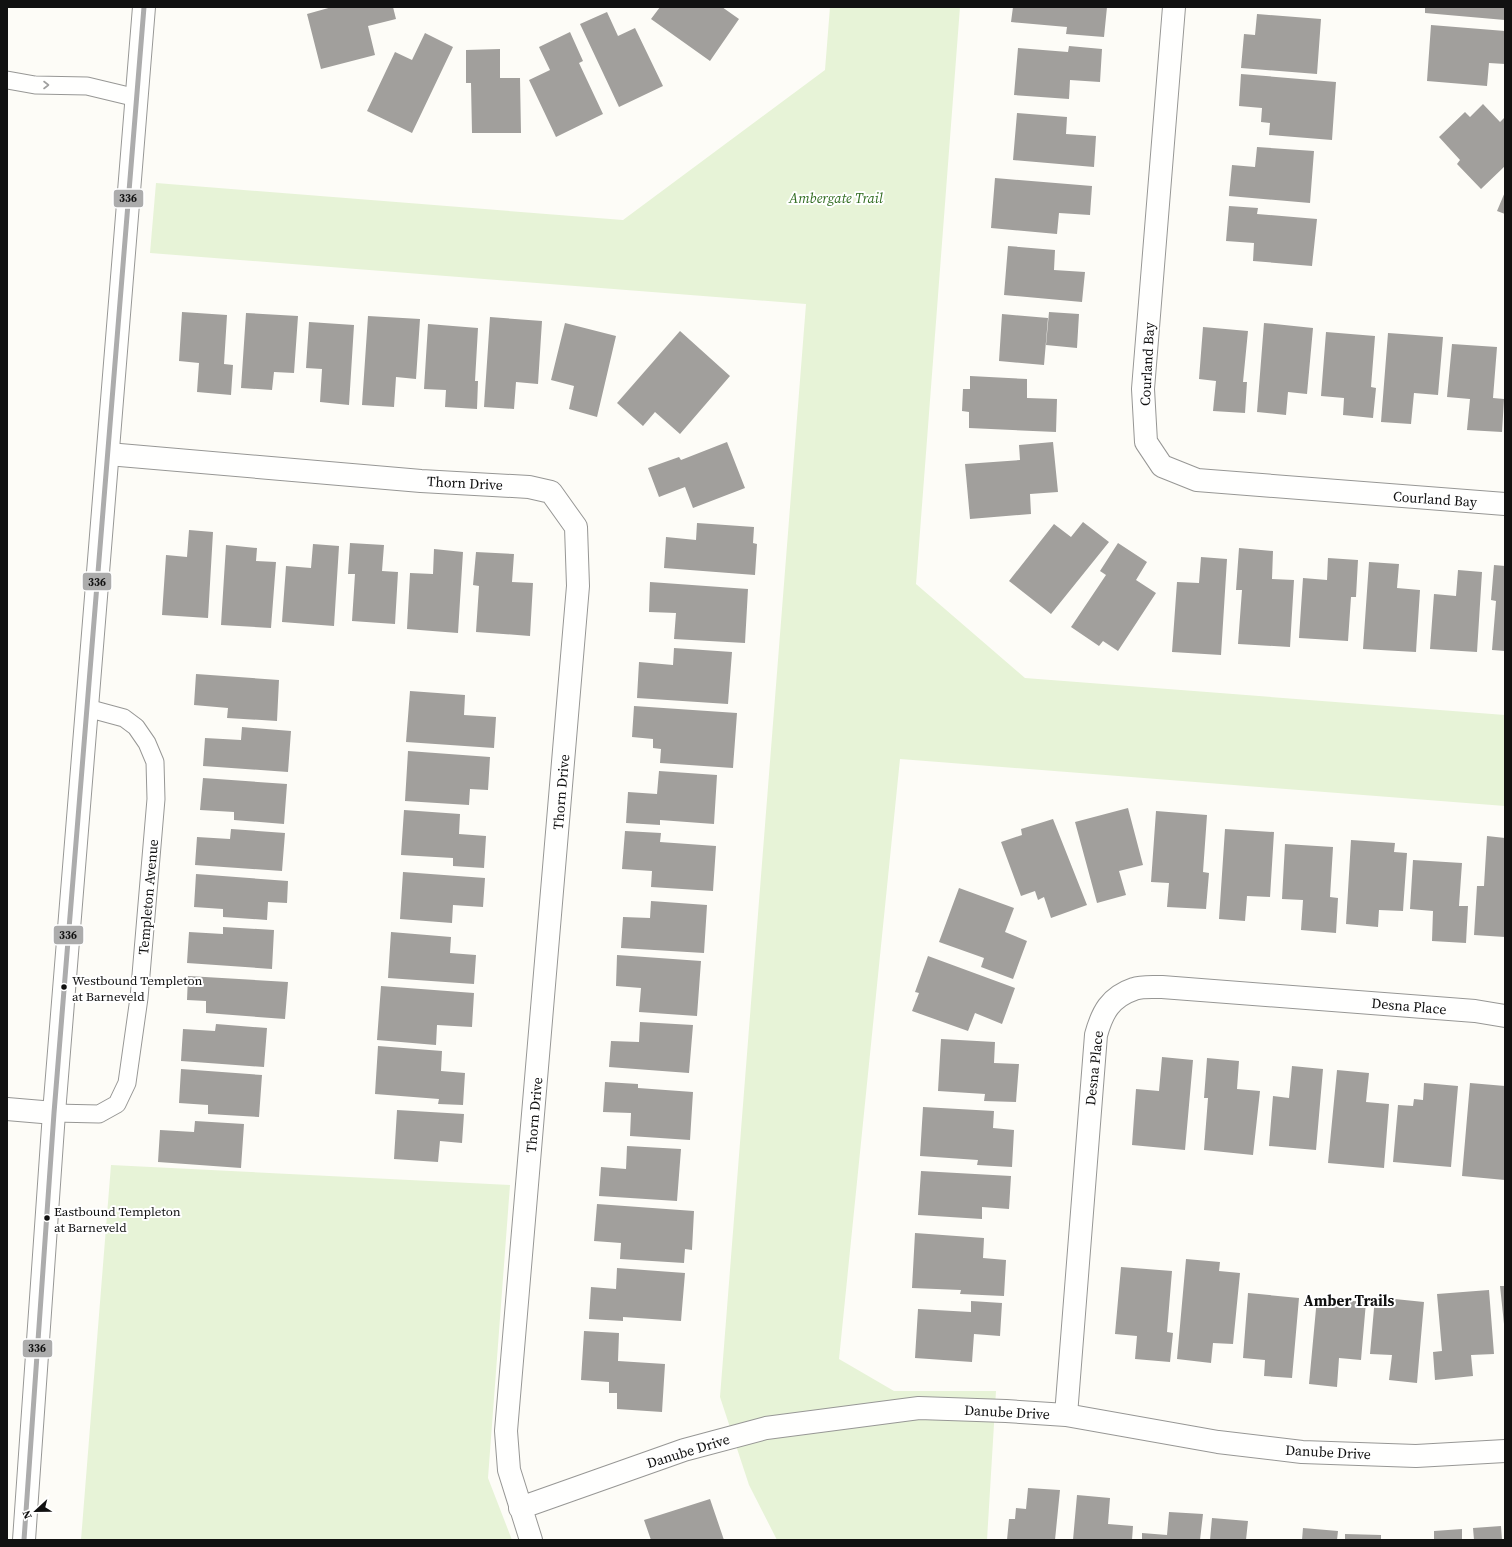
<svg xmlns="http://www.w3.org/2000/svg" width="1512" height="1547" font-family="'Source Serif 4',serif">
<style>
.green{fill:#e7f3d7}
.building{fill:#a19f9c}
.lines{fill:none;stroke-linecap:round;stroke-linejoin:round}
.service-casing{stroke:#979795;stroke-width:19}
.minor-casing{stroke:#979795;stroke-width:24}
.tertiary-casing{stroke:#979795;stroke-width:24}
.service{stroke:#fffffe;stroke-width:17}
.minor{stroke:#fffffe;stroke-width:22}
.tertiary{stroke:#fffffe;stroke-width:22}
.bus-1-casing{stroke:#fff;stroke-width:8}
.bus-1{stroke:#acacac;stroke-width:5}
.oneway{stroke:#a0a09f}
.bus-dot{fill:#111;stroke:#fff;stroke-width:1.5}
.labels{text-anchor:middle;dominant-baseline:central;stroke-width:4;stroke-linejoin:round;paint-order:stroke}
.bus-label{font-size:13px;fill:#111;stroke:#fff;text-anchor:start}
.park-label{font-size:14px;font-style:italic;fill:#2f6b1f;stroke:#fff}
.street-label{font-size:14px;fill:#111;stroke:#fff}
.neighbourhood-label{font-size:15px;font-weight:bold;fill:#111;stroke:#fff}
.line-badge{stroke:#fff;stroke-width:1.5}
.pale-badge-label{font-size:11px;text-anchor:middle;font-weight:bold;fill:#111}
</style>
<rect width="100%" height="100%" fill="#fdfcf7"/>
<path class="green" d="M830,7h130l-44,577 109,94 480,37v91l-605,-47 -61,600 55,32h102l-9,149h-210l-28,-55 -29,-88 86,-1093 -656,-51 6,-70 467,37 202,-150z
M111,1165l399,20 -22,293 24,62h-431z"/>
<path class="building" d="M332,7h61l3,12 -28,7 7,29 -54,14 -14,-55z
M660,7h62l17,12 -29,42 -59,-42z
M1013,7h94l-3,30 -38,-3 1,-7 -56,-5z
M1425,7h80v13l-80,-7z
M607,12l11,24 17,-8 28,58 -44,21 -39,-83z
M1257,14l64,5 -4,55 -76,-6 3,-34 11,1z
M1431,25l74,6v33l-16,-1 -2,23 -60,-5z
M570,32l13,29 -4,2 24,51 -47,23 -27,-57 21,-10 -11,-23z
M425,33l28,14 -41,86 -45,-22 28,-59 17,8z
M1069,46l33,3 -2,33 -30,-2 -1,19 -55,-4 4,-47 50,4z
M500,49v29h20l1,55h-49l-1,-50h-5v-33z
M1241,74l95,8 -4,58 -63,-5 1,-12 -9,-1 1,-14 -23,-2z
M1483,104l17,18 5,-5v49l-24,23 -24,-25 3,-4 -21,-23 26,-25 5,5z
M1017,113l50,4 -1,17 30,2 -2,31 -81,-7z
M1257,147l57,4 -4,52 -81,-7 3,-31 23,2z
M995,178l97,8 -2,29 -31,-2 -2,21 -66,-6z
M1505,192v22l-8,-3z
M1229,206l29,2 -1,6 60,5 -5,47 -59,-5 1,-18 -28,-2z
M1008,246l47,4 -1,20 31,2 -3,30 -78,-7z
M182,312l45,3 -3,49 9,1 -2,30 -34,-3 2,-29 -20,-2z
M1049,312l30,2 -2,34 -31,-3z
M246,313l52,3 -4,57 -20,-1 -2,18 -31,-2z
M1002,314l46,4 -4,47 -45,-4z
M368,316l52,3 -4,60 -20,-2 -2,30 -32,-2z
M490,317l52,4 -4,63 -22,-2 -2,27 -30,-2z
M309,322l45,3 -5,80 -29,-3 2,-33 -16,-1z
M565,323l51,13 -19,81 -28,-8 5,-23 -23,-6z
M1264,323l49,5 -6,66 -19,-2 -2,23 -29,-3z
M428,324l50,4 -3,53h3l-1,28 -32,-2 1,-17 -22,-1z
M1203,327l45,4 -5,51h4l-2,31 -32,-2 3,-30 -17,-2z
M680,331l50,45 -50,58 -25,-22 -12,14 -26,-23z
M1326,332l49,4 -4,51 5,1 -3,30 -30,-3 1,-17 -23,-2z
M1388,333l55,4 -5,58 -24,-2 -3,31 -30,-2z
M1452,344l45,3 -4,51 11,1 -2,33 -35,-2 3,-31 -23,-2z
M970,376l57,3v19l30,1 -1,33 -87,-4v-16l-7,-1 1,-22h7z
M727,442l18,46 -52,20 -8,-21 -26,10 -11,-29 31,-11 2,3z
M1053,442l5,50 -28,2 1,20 -61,5 -5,-55 55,-4 -1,-15z
M1083,522l26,20 -58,72 -42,-33 45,-57 17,13z
M697,523l57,4 -1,16 4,1 -2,31 -91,-7 2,-31 30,3z
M189,530l24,2 -5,86 -46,-3 4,-60 21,2z
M350,543l34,2 -2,26 16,1 -3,52 -43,-3 3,-47h-7z
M1118,543l29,19 -11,18 20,13 -38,58 -15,-10 -4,5 -28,-19 35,-52 -6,-4z
M313,544l26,2 -5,80 -52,-4 4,-56 25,2z
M226,545l31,3 -1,13 20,1 -5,66 -50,-3z
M1239,548l34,3 -1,28 22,1 -4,67 -52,-3 4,-54h-6z
M434,549l29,3 -5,81 -51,-4 3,-56 23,1z
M476,552l38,2 -2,28 21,1 -3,53 -54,-4 3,-46 -6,-1z
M1201,557l26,2 -6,96 -49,-3 5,-70 22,1z
M1328,558l30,2 -2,37h-5l-3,44 -49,-3 4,-60 24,2z
M1369,562l30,2 -2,24 23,2 -4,62 -53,-3z
M1494,565l11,1v85l-13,-1 4,-49 -5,-1z
M1458,570l24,2 -5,80 -47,-3 4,-55 22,2z
M650,582l98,7 -3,54 -71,-4 2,-26 -27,-1z
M674,648l58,4 -4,52 -91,-6 2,-36 34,3z
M196,674l83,6 -2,41 -50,-3 1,-10 -34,-3z
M410,691l55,4 -1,20 32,2 -2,31 -88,-6z
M634,706l103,7 -4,55 -73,-5 1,-14 -8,-1v-9l-21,-2z
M242,727l49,4 -3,41 -85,-6 2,-28 36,2z
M408,751l82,6 -2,33 -18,-1 -1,16 -64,-4z
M659,771l58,4 -3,49 -54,-4v5l-34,-2 2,-31 29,2z
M203,778l84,6 -3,40 -50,-4v-8l-34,-2z
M1128,808l15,57 -24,6 7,24 -29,8 -22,-81z
M404,810l56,4 -1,20 27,2 -2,32 -31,-2v-8l-52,-3z
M1156,811l51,4 -4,57 6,1 -3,36 -39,-2 2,-24 -18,-1z
M1053,819l34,86 -36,13 -7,-21 -6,3 -3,-9 -14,5 -20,-54 21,-7 -1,-6z
M231,829l54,4 -3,38 -87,-6 2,-28 33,2z
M1225,829l49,3 -4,65 -23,-1 -2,25 -26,-2z
M625,831l36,2 -1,9 56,4 -3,45 -62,-4 1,-16 -30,-2z
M1487,836l18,2v99l-31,-2 3,-49h7z
M1351,840l44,3 -1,9 13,1 -4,58 -24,-1 -1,17 -32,-3z
M1285,844l48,3 -3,50 8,1 -2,35 -35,-3 2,-30 -21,-1z
M1413,860l49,3 -3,43h9l-2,37 -34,-2 1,-30 -23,-2z
M403,872l82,6 -2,29 -30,-2 -1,18 -52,-4z
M196,874l92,7 -1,22 -19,-1 -1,18 -44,-3v-8l-29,-2z
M959,888l55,20 -9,24 22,9 -14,38 -32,-12 3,-9 -45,-16z
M651,901l56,4 -3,48 -83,-5 2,-31 27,1z
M223,927l51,3 -2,39 -85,-6 2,-31 34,2z
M391,932l60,5 -1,16 26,2 -2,29 -86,-6z
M617,955l84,6 -4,55 -58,-4 2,-24 -25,-2z
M928,956l87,32 -13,36 -27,-11 -7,18 -56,-20 7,-18 -4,-1z
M188,976l100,6 -3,37 -79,-6v-12l-19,-1z
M381,986l93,7 -2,34 -35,-2 -1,20 -59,-5z
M640,1022l53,3 -4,48 -80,-6 2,-26 28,1z
M216,1024l51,4 -3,39 -83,-6 2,-32 32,2z
M941,1039l54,3 -1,21 25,1 -3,38 -32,-1 1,-7 -47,-3z
M378,1046l64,5 -1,20 24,2 -2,32 -25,-1 1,-5 -64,-5z
M1162,1057l31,3 -8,90 -53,-5 4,-56 23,2z
M1207,1058l32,3 -2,28 23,2 -7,64 -49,-5 4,-52h-4z
M1292,1066l31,3 -7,81 -47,-4 4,-50 16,2z
M181,1069l81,6 -3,42 -51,-3v-9l-29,-2z
M1337,1070l32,3 -3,29 23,2 -5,64 -56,-5z
M605,1082l33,2v4l55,4 -3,48 -60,-4 1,-23 -28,-1z
M1424,1083l34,3 -7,81 -58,-5 5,-57 15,1 1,-7 9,1z
M1470,1083l35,3v94l-43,-4z
M923,1107l71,4 -1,17 21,2 -2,37 -35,-2 1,-5 -58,-4z
M397,1110l67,4 -2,29 -22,-2 -2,21 -44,-3z
M195,1121l49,3 -3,44 -83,-6 2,-32 34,2z
M627,1146l54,3 -4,52 -78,-5 2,-29 25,2z
M921,1171l90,5 -2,33 -27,-2v12l-64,-4z
M597,1204l97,7 -2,39 -7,-1 -1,14 -64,-4 1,-16 -27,-2z
M915,1233l69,5 -1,20 23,2 -2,36 -44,-2 1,-4 -49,-2z
M1186,1259l34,3 -1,9 21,2 -7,71 -20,-1 -2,20 -34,-4z
M1121,1267l51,4 -5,61 6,1 -3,29 -35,-3 2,-23 -22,-2z
M617,1268l68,5 -4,48 -58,-4v4l-34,-2 2,-32 25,2z
M1500,1286h5v38h-1z
M1489,1290l5,64 -23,1 2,21 -38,4 -2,-28 9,-1 -5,-57z
M1248,1293l51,5 -7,80 -28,-2 1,-16 -22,-2z
M1375,1297l49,5 -7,81 -28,-3 3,-25 -22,-1z
M1317,1298l49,4 -5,58 -22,-2 -2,29 -28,-3z
M971,1301l31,2 -2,33 -26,-2 -2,28 -57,-4 3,-49 53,3z
M584,1331l35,2 -1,28 47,3 -3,48 -45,-3v-16h-8v-11l-28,-2z
M1028,1488l32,2 -5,50h-48l2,-21h6l1,-11 10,1z
M1077,1495l33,3 -2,26 25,2 -1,14h-59z
M710,1499l14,41h-73l-7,-20z
M1169,1512l34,2 -3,26h-58v-7l25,2z
M1212,1518l36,3 -2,19h-36z
M1501,1526l1,14h-28l-1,-12z
M1303,1528l35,3 -1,9h-35z
M1462,1529v11h-28v-9z
M1345,1534l36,1v5h-36z"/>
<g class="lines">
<g class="service-casing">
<path id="service" d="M7,80l28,5 52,1 50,12
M54,1113l45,1 18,-10 10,-21 12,-85 17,-199 -1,-37 -8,-19 -11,-16 -12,-9 -37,-10"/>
</g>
<g class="minor-casing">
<path id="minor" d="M1174,7l-31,382 3,53 16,24 35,14 308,24
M108,454l313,27 108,6 22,5 25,35 2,59 -72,845 3,39 22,70
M7,1109l47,4
M1066,1415l30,-380c6,-22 14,-38 38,-46 8,-3 19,-2 28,-2l313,24 30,5
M520,1508l164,-58 82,-22 153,-20 87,3 60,4 152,27 84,10 114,4 89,-5"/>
</g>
<g class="tertiary-casing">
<path id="tertiary" d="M24,1540l30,-427 90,-1106"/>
</g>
<use href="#service" class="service"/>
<use href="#minor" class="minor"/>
<use href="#tertiary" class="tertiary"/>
<g class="bus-1-casing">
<path id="bus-1" d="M24,1540l30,-427 90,-1106"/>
</g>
<use href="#bus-1" class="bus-1"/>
</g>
<defs><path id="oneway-chevron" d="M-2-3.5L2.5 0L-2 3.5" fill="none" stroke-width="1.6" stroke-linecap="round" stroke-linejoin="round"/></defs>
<use class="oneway" href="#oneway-chevron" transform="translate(46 85)"/>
<g class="bus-dot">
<circle cx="64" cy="987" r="3.5"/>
<circle cx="47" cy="1218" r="3.5"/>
</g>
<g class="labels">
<g class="bus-label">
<text x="72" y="980">Westbound Templeton<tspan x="72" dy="16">at Barneveld</tspan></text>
<text x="54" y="1211">Eastbound Templeton<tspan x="54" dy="16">at Barneveld</tspan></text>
</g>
<g class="park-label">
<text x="836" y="198">Ambergate Trail</text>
</g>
<g class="street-label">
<text transform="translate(1147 364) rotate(-87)">Courland Bay</text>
<text transform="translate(465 483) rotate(3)">Thorn Drive</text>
<text transform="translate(1435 499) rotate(4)">Courland Bay</text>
<text transform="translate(561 792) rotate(-85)">Thorn Drive</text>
<text transform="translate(148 897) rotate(-85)">Templeton Avenue</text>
<text transform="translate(1409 1006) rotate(5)">Desna Place</text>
<text transform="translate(1094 1068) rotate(-84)">Desna Place</text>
<text transform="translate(534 1115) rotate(-85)">Thorn Drive</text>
<text transform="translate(1007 1412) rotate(3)">Danube Drive</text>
<text transform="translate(688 1451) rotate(-17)">Danube Drive</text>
<text transform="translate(1328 1452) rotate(3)">Danube Drive</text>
</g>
<g class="neighbourhood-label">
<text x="1349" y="1300">Amber Trails</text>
</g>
</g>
<g class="line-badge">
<rect x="113" y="189" width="31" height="19" rx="4" fill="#acacac"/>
<rect x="82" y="572" width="30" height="19" rx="4" fill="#acacac"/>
<rect x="53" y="925" width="31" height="20" rx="4" fill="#acacac"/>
<rect x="22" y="1339" width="31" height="19" rx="4" fill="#acacac"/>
</g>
<g class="pale-badge-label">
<text x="128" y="202">336</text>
<text x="97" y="586">336</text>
<text x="68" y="939">336</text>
<text x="37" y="1352">336</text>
</g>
<rect width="1512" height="1547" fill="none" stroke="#111111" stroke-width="16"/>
<g transform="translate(36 1511) rotate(248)" stroke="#ffffff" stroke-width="3" paint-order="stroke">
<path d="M0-3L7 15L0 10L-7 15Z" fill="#111111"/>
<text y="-6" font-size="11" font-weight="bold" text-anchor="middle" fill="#111111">N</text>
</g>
</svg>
